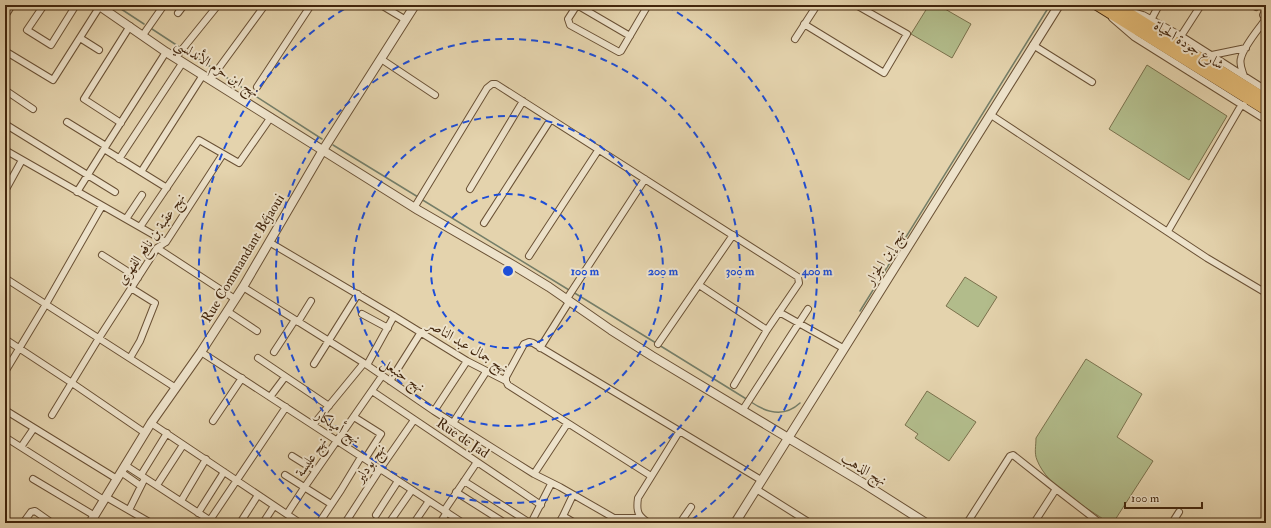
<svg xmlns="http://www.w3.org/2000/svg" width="1271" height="528" font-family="'IM FELL Double Pica',Amiri,serif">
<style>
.green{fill:#b2bc8b;stroke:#7a714c}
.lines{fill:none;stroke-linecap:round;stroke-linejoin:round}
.stream{stroke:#757e68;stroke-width:1.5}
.minor-casing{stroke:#6a5135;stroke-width:8}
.tertiary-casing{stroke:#6a5135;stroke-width:10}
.trunk-casing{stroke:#42260d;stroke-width:12}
.minor{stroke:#ede2ca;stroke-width:6}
.tertiary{stroke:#ede2ca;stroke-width:8}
.trunk{stroke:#e2ba76;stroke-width:10}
.ring{fill:none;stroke:#1d4ed8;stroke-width:2;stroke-dasharray:7 5}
.labels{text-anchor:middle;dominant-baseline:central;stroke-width:4;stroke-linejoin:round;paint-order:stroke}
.street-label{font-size:14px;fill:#42260d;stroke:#ede2ca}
.centre{fill:#1d4ed8;stroke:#ede2ca;stroke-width:2}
.ring-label{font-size:12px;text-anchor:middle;font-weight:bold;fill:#1d4ed8;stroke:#ede2ca;stroke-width:4;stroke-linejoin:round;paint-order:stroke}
</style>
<rect width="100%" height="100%" fill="#e4d3ad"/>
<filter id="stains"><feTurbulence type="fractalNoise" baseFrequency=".005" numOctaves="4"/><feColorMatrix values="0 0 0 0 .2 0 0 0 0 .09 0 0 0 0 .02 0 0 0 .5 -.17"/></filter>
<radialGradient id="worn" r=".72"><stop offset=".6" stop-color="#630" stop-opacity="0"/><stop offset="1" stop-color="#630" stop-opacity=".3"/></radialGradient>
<path class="green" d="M929,5h9l33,19 -19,34 -41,-24z
M1147,65l80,51 -38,64 -80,-51z
M965,277l32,20 -19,30 -32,-21z
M1086,359l56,35 -25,43 36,24 -40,62h-4c-24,-17 -61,-35 -72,-63 -3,-7 -1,-14 -1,-22z
M927,391l49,31 -27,39 -34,-23 3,-4 -13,-9z"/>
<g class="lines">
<path class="stream" d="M115,5l29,19
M152,29l29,19
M184,50l30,19
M218,72l104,67
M333,145l85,52
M421,199l148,91
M573,292l83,51
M860,311l190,-306
M659,345l89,55
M751,402c16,11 34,15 49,1"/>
<g class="minor-casing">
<path id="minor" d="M44,5l-17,25 24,15 25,-40
M381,5l25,15
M1252,5l4,2
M1266,9l-3,6 3,5
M1133,12l10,3 38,21 85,54
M178,13l6,-8
M5,16l7,-11
M1112,18l22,19 132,83
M1151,20l8,-15
M804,24l80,49 23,-39 -51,-29
M143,35l21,-30
M630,36l-53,-31 -9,14 2,6 49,27 2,-1 27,-46
M1181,36l20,-31
M80,38l19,12
M795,39l22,-34
M1033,45l59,37
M5,51l48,29 47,-74
M166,52l-62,97 63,39
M1212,55l34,-7
M176,57l42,-52
M381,59l54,36
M1244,76c-2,-6 -5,-12 -3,-18 3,-12 17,-28 24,-38
M210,80l55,-75
M257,87l54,-82
M5,90l28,19
M991,115l216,143 59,35
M67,122l39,24
M121,123l-37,-24 46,-73
M5,124l110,68
M5,150l161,92
M119,159l64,-97
M141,172l62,-97
M470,189l53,-88
M5,191l17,-31
M77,192l27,-43
M414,208l73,-120 5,-4h4l302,193 1,6 -32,47 -33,55
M126,219l16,-24
M484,223l67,-104
M140,227l59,-87 40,23 32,-46
M1168,231l71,-122 3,-4h2
M269,242l125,74 73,45 39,20 2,4 143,91
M157,248l78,51
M102,255l36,23
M529,256l70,-107
M5,278l171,110
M699,285l68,45
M243,287l121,76 70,48 100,63 26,13 54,31h27
M566,300l79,-121
M227,311l30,20
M779,312l64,36
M362,314l26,14
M298,322l13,-21
M5,339l67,44 73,50
M658,344l75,-109
M540,348l29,-46
M201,352l262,171
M274,352l21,-32
M130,358l10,-17 15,-38 -24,-15
M258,358l71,48
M314,364l44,-70
M367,365l27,-49
M5,372l41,-68 56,-98
M390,381l31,-49
M506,381v-4l18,-33 5,-2 4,1 228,137
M372,391l169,114
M270,397l15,-20
M5,410l112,69
M434,411l33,-50
M742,411l66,-102
M52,415l47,-77 58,-90 9,-6 57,-88
M354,417l27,17 -16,25
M213,421l29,-43
M151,423l149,100
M453,423l33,-51
M313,425l51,-62
M5,437l99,63
M21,447l13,-19
M292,456l24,15
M125,465l89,58
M121,472l20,14
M534,474l33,-50
M141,475l26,-42
M285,475l46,29
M33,479l62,37
M464,481l66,42
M157,485l26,-40
M756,489l54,34
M456,492l49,31
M106,497l45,26
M181,501l25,-42
M129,510l16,-32
M444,511l33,-49
M198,513l26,-41
M287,514l17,-26 78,-112
M376,515l22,-34
M563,516l10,-21
M210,520l76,-113
M347,520l33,-51 34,-49
M23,523l8,-11 4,-1 17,12
M240,523l18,-28
M263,523l11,-17
M319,523l22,-33 20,-33
M389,523l23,-33
M414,523l15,-22
M440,523l7,-11
M531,523l20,-39
M559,523l4,-7 12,7
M649,523c-11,-7 -13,-11 -11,-25l41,-66
M680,523l11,-16
M967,523l43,-67 3,-1 43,34 44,34
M1034,523l22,-34
M1172,523l7,-11"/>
</g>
<g class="tertiary-casing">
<path id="tertiary" d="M98,5l68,47 252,158 95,55 36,22 62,43 41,26 211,127 63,40
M90,523l61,-100 50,-71 42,-65 80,-137 92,-145
M735,523l324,-518"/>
</g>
<g class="trunk-casing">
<path id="trunk" d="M1097,5l169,105
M1116,5l150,94"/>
</g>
<use href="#minor" class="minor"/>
<use href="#tertiary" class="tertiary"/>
<use href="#trunk" class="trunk"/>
</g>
<g class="ring">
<circle cx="508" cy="271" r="77"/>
<circle cx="508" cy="271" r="155"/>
<circle cx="508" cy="271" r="232"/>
<path d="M329 523A309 309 0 0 1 349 6M667 6A309 309 0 0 1 687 523"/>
</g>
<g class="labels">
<g class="street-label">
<text transform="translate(1189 45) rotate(32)">شارع جودة الحياة</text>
<text transform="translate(217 68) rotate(32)">نهج ابن حزم الأندلسي</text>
<text transform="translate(151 239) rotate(-55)">نهج عقبة بن نافع الفهري</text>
<text transform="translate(885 257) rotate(-58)">نهج إبن الجزار</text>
<text transform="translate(243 258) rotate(-59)">Rue Commandant Béjaoui</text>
<text transform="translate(468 346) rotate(31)">نهج جمال عبد الناصر</text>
<text transform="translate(403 375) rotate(34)">نهج حنبعل</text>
<text transform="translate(338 427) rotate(33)">نهج أميلكار</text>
<text transform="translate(463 438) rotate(34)">Rue de Jad</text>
<text transform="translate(311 457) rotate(-55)">نهج عليسة</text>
<text transform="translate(370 463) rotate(-56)">نهج بودلير</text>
<text transform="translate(864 469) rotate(31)">نهج الذهب</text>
</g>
</g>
<circle cx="508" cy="271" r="6" class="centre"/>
<g class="ring-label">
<text x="585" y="275">100 m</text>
<text x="663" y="275">200 m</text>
<text x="740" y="275">300 m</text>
<text x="817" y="275">400 m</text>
</g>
<rect width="1271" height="528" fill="none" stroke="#e4d3ad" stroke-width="20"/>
<rect x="6" y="6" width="1259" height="516" fill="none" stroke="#42260d" stroke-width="2"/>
<rect x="10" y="10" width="1251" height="508" fill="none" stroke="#42260d"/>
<path d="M1125 502v6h77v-6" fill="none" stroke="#42260d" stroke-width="2"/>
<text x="1131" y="502" font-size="12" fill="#42260d" stroke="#ede2ca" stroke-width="3" paint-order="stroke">100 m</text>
<rect width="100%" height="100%" filter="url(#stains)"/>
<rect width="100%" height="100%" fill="url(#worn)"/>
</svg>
